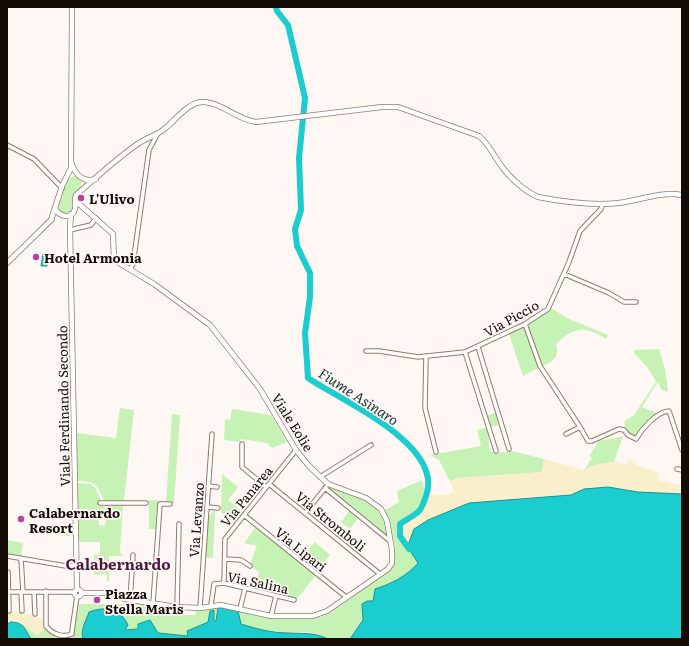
<svg xmlns="http://www.w3.org/2000/svg" width="689" height="646" font-family="Literata,serif">
<style>
.green{fill:#c6f2b5}
.sand{fill:#f9efca}
.water{fill:#1ccdcf;stroke:#1a9393}
.lines{fill:none;stroke-linecap:round;stroke-linejoin:round}
.river{stroke:#1ccdcf;stroke-width:6}
.minor-casing{stroke:#97786a;stroke-width:5.5}
.tertiary-casing{stroke:#97786a;stroke-width:6}
.minor{stroke:#fff;stroke-width:3.5}
.tertiary{stroke:#fff;stroke-width:4.5}
.poi-dot{fill:#b5439e;stroke:#fef7f4;stroke-width:1.5}
.labels{text-anchor:middle;dominant-baseline:central;stroke-width:3.5;stroke-linejoin:round;paint-order:stroke}
.poi-label{font-size:13px;font-weight:bold;fill:#150b06;stroke:#fef7f4;text-anchor:start}
.street-label{font-size:13px;fill:#150b06;stroke:#fef7f4}
.water-label{font-size:14px;font-style:italic;fill:#1a3434;stroke:#fef7f4}
.quarter-label{font-size:15px;font-weight:bold;fill:#4d1742;stroke:#fef7f4}
</style>
<rect width="100%" height="100%" fill="#fef7f4"/>
<path class="green" d="M74,176l7,4v7l-9,10v13l-8,4 -4,-2 -2,-7 10,-26z
M551,308l18,11 39,16 -2,4c-21,-14 -32,-12 -50,5 4,14 -3,17 -15,23l-14,-41 3,-3 1,1 2,-1 -1,-2z
M524,327l16,40 -17,9 -14,-42z
M659,349l6,20 3,22 -1,1 -6,-3 -3,-7 -16,25 17,7 -24,24c-7,-4 -12,-9 -10,-17l9,-6 22,-33 -8,-14 -14,-15v-3z
M120,408l14,2 -10,91h-20c-7,-16 -8,-20 -27,-20v-48l39,5z
M232,409l39,6 16,27 -15,6 -5,-5 -26,-4 -1,3 -16,-2 1,-21 5,1z
M497,412l4,12 -11,4 -4,-12z
M172,414l8,1 -6,88h-15l-3,11 2,3 -1,12h-8v-29l17,1z
M488,427l1,21 5,5 18,-2 32,8 -2,13 -84,6 -8,3 -11,-21 -9,-5 51,-9 -4,-16z
M623,436l-9,26 -20,3 -10,5 8,-12 -3,-2 10,-15z
M222,474l16,13 -10,13 16,13 -9,11 -14,-12z
M422,480c11,35 -4,26 -21,47l1,10 16,25c-10,14 -27,22 -43,27l-2,12 -11,3 1,16 -13,19h-22l-21,-7 -19,1 -26,-3 -21,-6 -3,-13 31,7 33,1 18,-2 11,-4 59,-43c11,-12 1,-46 -5,-60l14,-8 -2,-11z
M77,483l14,1 4,4 7,13h-4v5h6l1,5 -2,2h-5l1,12 6,1 1,-7 9,1 1,-10h-9l-1,-4h17l-3,46 2,4h-13v25h-2v-7l-13,1v-20h6v-13h-21z
M330,487c34,13 49,9 59,51l-60,-48z
M350,510l9,7 -9,12 -9,-7z
M213,511h2l-2,47 -8,-1 2,-37z
M256,527l60,48 -19,24 -42,-11 4,-16 -6,-4 -3,-4 7,-18 -13,-3z
M58,529l12,2 -1,5 -11,-1z
M7,540l16,3 -2,14 -14,-2z
M315,542l15,13 -14,17 -15,-13z
M125,602l47,6 11,4 1,3h11l1,-4 24,-4 -2,2 -2,12c-13,0 -20,5 -27,15l-32,-3 -5,-8c-31,10 -36,1 -63,-13l-7,18 1,9h-15l5,-2 6,-33h46z
M22,624l15,11 8,-7 3,4 11,5v2h-28z"/>
<path class="sand" d="M629,458l8,7 22,8 -1,7 24,6v8l-98,-5 -12,6 -158,34 -6,16 -6,-8 -1,-10c12,-14 19,-11 26,-31 9,-2 20,1 27,-5l-4,-10 8,-3 84,-6 2,-13 40,11 10,-5 20,-3 12,3z
M16,611l27,8 2,2v7l-8,7 -18,-13h-12v-10z"/>
<path class="water" d="M43,254l6,1 -2,11h-6z
M608,487l30,5 44,2v145h-332l13,-19 -1,-16 5,-3h6l2,-12c16,-5 32,-13 43,-26l-9,-14 -1,-4 6,-16 14,-9 41,-17 102,-8 13,-6z
M220,607l18,4 3,13c16,5 31,9 47,9 15,1 26,-1 40,6h-245c-3,-9 3,-18 6,-27 17,-6 31,-4 39,13l-3,5 13,-1v-5l12,-4 8,13 30,3 -1,-5 21,-9 2,-11 4,-1v11h2l2,-13z
M10,622c14,0 14,6 21,17h-24v-14z"/>
<g class="lines">
<path class="river" d="M276,7l1,4 11,14 17,73 -6,60 2,52 -6,19 2,17 13,27v24l-5,36 3,45c34,23 137,67 118,118 -2,5 -4,13 -8,16 -5,4 -12,8 -18,12v12l9,13"/>
<g class="minor-casing">
<path id="minor" d="M7,145l27,14 28,29
M70,230l21,-5 5,-7
M130,269l3,-5 16,-114 9,-17
M564,274l45,19 15,9h12
M525,324l15,42 40,61 -14,7
M478,347l31,102
M366,351h13l39,6 47,-5 60,-28 23,-15 21,-47 11,-31 21,-22 2,-5
M465,352l31,99
M426,356l-1,52 11,44
M580,427l8,14h4l27,-12 5,1 4,5 8,4c6,-10 20,-27 33,-28l13,39
M242,444v23l24,20
M677,469l5,1
M320,477l51,-32
M269,484l111,90
M208,486l9,1
M325,488l65,53
M100,503h46
M207,507l11,1
M305,513l21,-26
M244,515l102,82
M7,556l59,10 12,-1
M21,558l2,34
M225,559l16,1 9,6
M8,572l1,39
M224,583l1,-44 71,-89
M46,591v35c6,8 17,12 26,8v-3l5,-35
M7,592h67
M21,592l1,19
M34,592l1,22
M130,600l3,-45
M153,603l7,-99h10
M211,605l3,-21 10,-1 70,17
M177,607l2,-83
M200,608l12,-174
M240,609l5,-21
M271,616l5,-20"/>
</g>
<g class="tertiary-casing">
<path id="tertiary" d="M72,164c3,11 12,19 24,15
M75,198l3,5 35,31 1,26 40,24 56,41 50,64 36,61 13,16 19,18 38,14 15,11 6,12 5,29v13l-4,6 -61,42 -14,5h-42l-50,-11 -21,3 -23,-1 -52,-8 -13,-6h-31
M55,208c4,9 17,12 20,1 1,-5 -1,-9 1,-14 21,-18 41,-37 63,-52 8,-5 17,-8 24,-13 12,-9 24,-27 39,-28 17,-1 36,18 54,20l126,-15h16l81,29c9,7 14,18 21,28 8,12 24,27 38,33 26,5 53,9 80,6 21,-2 42,-12 64,-8
M71,214l-1,14 7,361
M51,220l11,-34 9,-18 1,-161
M7,263l45,-44
M74.5 593a3.5 3.5 0 1 1 7 0a3.5 3.5 0 1 1-7 0Z"/>
</g>
<use href="#minor" class="minor"/>
<use href="#tertiary" class="tertiary"/>
</g>
<g class="poi-dot">
<circle cx="81" cy="198" r="4"/>
<circle cx="36" cy="257" r="4"/>
<circle cx="21" cy="519" r="4"/>
<circle cx="97" cy="600" r="4"/>
</g>
<g class="labels">
<g class="poi-label">
<text x="89" y="198">L'Ulivo</text>
<text x="44" y="257">Hotel Armonia</text>
<text x="29" y="512">Calabernardo<tspan x="29" dy="15">Resort</tspan></text>
<text x="105" y="593">Piazza<tspan x="105" dy="15">Stella Maris</tspan></text>
</g>
<g class="street-label">
<text transform="translate(511 318) rotate(-29)">Via Piccio</text>
<text transform="translate(63 406) rotate(-91)">Viale Ferdinando Secondo</text>
<text transform="translate(293 422) rotate(58)">Viale Eolie</text>
<text transform="translate(246 496) rotate(-51)">Via Panarea</text>
<text transform="translate(196 520) rotate(-86)">Via Levanzo</text>
<text transform="translate(331 521) rotate(39)">Via Stromboli</text>
<text transform="translate(301 549) rotate(39)">Via Lipari</text>
<text transform="translate(258 582) rotate(12)">Via Salina</text>
</g>
<g class="water-label">
<text transform="translate(359 396) rotate(33)">Fiume Asinaro</text>
</g>
<g class="quarter-label">
<text x="118" y="563">Calabernardo</text>
</g>
</g>
<rect width="689" height="646" fill="none" stroke="#150b06" stroke-width="16"/>
</svg>
